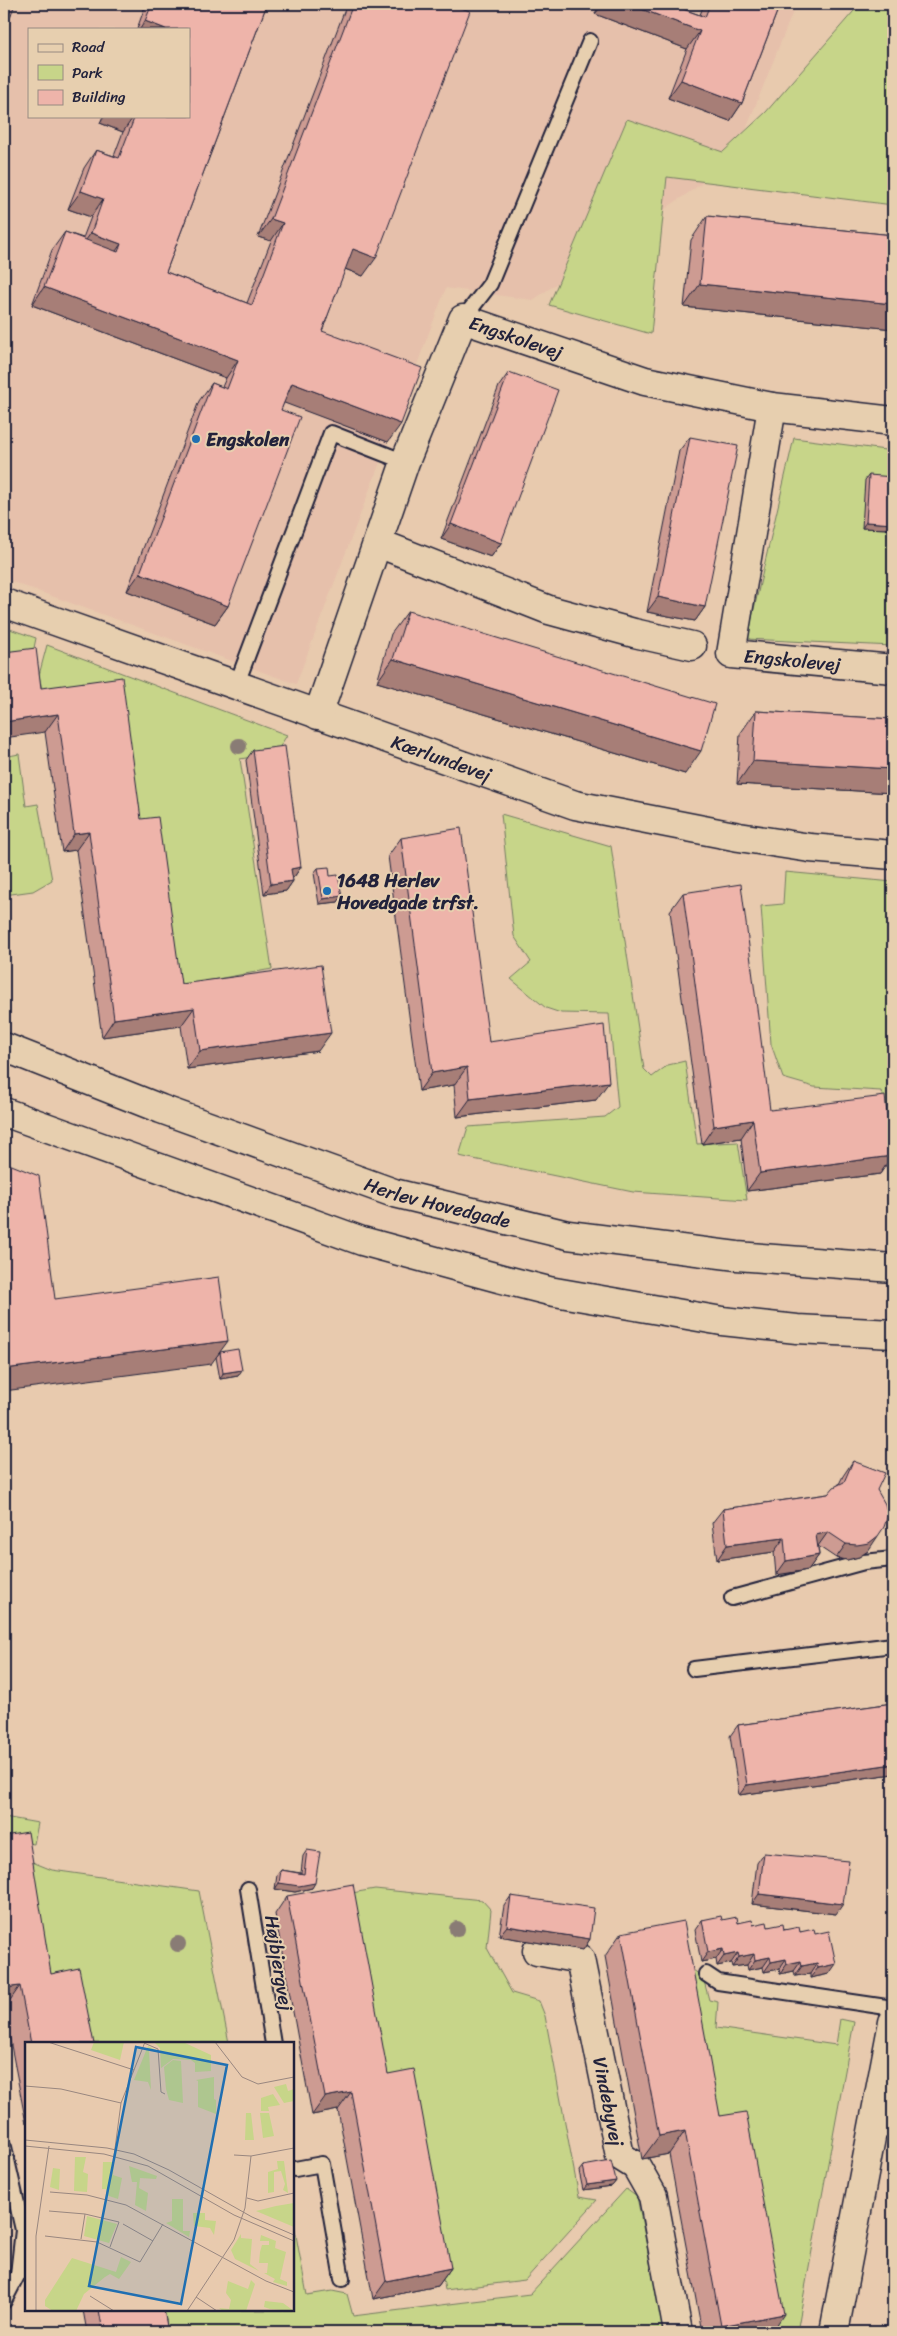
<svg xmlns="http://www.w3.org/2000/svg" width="897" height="2336" font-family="Sriracha,sans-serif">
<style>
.built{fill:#e6c0ab;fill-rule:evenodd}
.green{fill:#c7d589;stroke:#747c62}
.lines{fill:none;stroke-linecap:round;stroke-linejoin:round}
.service-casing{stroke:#22223b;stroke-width:18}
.minor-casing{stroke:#22223b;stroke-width:31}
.tertiary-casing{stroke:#22223b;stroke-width:31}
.secondary-casing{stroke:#22223b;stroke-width:31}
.service{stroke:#e7cfaf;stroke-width:14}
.minor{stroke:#e7cfaf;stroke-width:28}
.tertiary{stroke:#e7cfaf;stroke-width:28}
.secondary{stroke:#e7cfaf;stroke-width:28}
.tree{fill:#897c75}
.wall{fill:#cd9b92;stroke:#22223b}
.shaded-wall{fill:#a77e77;stroke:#22223b}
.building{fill:#eeb4aa;stroke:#22223b}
.poi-dot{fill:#1f6fb2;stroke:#e7cfaf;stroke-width:2}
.labels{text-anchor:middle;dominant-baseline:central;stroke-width:4;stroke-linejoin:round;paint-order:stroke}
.street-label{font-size:19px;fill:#22223b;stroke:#e7cfaf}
.poi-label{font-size:19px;font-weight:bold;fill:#22223b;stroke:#e7cfaf;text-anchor:start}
.inset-road{fill:none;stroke:#998780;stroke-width:1}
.view{fill:#1f6fb2;fill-opacity:0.15;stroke:#1f6fb2;stroke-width:2.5}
.inset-edge{fill:none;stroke:#22223b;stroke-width:2.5}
</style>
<rect width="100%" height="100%" fill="#e8caae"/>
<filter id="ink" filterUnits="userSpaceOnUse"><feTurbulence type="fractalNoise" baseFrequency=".02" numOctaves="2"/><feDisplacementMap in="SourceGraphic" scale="10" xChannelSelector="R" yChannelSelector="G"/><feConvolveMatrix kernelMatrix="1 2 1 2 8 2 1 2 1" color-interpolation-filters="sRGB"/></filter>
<g filter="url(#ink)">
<path class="built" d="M4,4h792l-63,158 -200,138 -87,-12 -150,396 -292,-105zM29,29h160v87h-160z"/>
<path class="green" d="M860,4h33v201l-226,-28 -16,157 -102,-29 78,-186 96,33 43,-40z
M794,438l99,13v195l-146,-7z
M4,627l32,11 -4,20 -28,3z
M47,645l240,90 -11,18 -36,6 32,210 -98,18 -40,-154 -90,-133 -5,-25z
M19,754l7,52 12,-2 14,76 -19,11 -29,4v-138z
M501,814l110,32 33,223 8,8 16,-12 17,-4 12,83 41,-2 9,58 -114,-8 -174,-36 9,-29 137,-10 13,-10 -9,-93 -48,-1 -15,-5 -35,-29 20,-17 -17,-26z
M785,872l108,10v331v-52l-12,-70 -67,-4 -31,-9 -12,-34 -10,-138 22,-2z
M4,1817l34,6 -4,21 -30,-4z
M15,1855l37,15 147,21 30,152h-151l-38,-51z
M375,1889l107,11 9,10 -4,38 25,45 27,8 6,15 34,181 18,3 -72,80 -80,10 -37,-207 -27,4 -35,-193z
M676,1958l27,19 6,23 9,2 -2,26 120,17 4,-26 14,3 -57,310h-26l-60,-200z
M626,2189l11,8 27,135h-503l-4,-22h135l1,-91 14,76 25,-4 15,3 6,22 177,-22z"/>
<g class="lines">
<g class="service-casing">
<path id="service" d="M463,319l27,-35 100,-243
M236,686l95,-253 74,29
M732,1598l132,-36 29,-3
M694,1669l199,-24
M248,1889l25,155
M706,1974l12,8 175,26
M4,2147l19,83
M295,2169l27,-5 20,115
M4,2301l14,-27 5,-44h3"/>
</g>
<g class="minor-casing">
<g id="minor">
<path id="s1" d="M772,407l-41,247 162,15"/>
<path d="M378,543l171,67 85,23 58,13"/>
<path id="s2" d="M4,603l571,202 164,32 71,11 83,7"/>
<path id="s3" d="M318,715l87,-253 58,-143 182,62 127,26 121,14"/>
<path id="s4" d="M537,1951l43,8 40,197 16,10 17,30 25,136"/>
<path d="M876,2122l17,2"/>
</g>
</g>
<g class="tertiary-casing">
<path id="tertiary" d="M834,2332l59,-310"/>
</g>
<g class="secondary-casing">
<g id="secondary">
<path id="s5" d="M4,1047l157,62 233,84 174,42 169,21 156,12"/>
<path d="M4,1112l358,129 140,38 47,12 173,30 75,8 96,5"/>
</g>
</g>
<use href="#service" class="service"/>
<use href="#minor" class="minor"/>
<use href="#tertiary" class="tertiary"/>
<use href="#secondary" class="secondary"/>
</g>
<g class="tree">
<circle cx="239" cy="746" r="8"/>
<circle cx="457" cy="1929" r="8"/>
<circle cx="178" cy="1944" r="8"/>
</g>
<path class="wall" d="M146,4h121l-101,268 81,31 24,-62 -13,-4 89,-233h102l-86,272 -18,-7 -23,62 66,111 -104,-40 -3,8 -53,196 -13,18 -88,-33 72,-190 13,-18 10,4 4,-9 -194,-73 20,-55 13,-18 18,6 8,-21 -23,-8 16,-41 12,-18 18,6 9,-24 -23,-9 3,-7h86v-87h-52z
M599,4h70l31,11 4,-11h76l-38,99 -12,18 -62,-23 19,-49 -92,-35z
M707,216l186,19v94l-209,-22 7,-67z
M509,372l-8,171 -10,14 -50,-18 58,-153z
M690,437l15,170 -10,14 -48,-9 32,-161z
M869,475l21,54 -28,-1 3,-48z
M408,611l277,163 -308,-92 14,-48z
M41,688l100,131 40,165 137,67 -131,18 -6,-43 -79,11 -26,-187 -14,2 -17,-120z
M756,711l137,8v74l-156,-9 3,-50z
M253,750l48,117 -7,10 -2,1 1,3 -7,10 -22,3 -18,-134z
M401,838l88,204 107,58 -139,17 -3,-32 -35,6 -31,-235z
M318,868l12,8 12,20 -4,6 -19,2 -5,-31z
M683,893l87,217 122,46 -12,18 -133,17 -6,-53 -39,6 -32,-233z
M220,1352l18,24 -18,3 -4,-22z
M853,1461l24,29 -9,61 -9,6 -12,3 -11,-2 -18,-12 1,9 -11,15 -32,5 -2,-23 -57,8 -5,-37 11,-14 105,-15 11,-10 4,-8z
M893,1703v71l-154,21 -9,-59 8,-11z
M4,1836l47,138 43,70h-68v79l-22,-114z
M307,1850l5,38 -17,4 -20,-3 2,-14 4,-5 20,3 2,-17z
M764,1853l72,61 -84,-10 5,-41z
M287,1896l101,178 63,194 -13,18 -65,13 -35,-189 -26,5 -37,-201z
M511,1896l79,43 -7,11 -84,-14 5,-30z
M702,1920h20l93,14 14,40 -19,4v-4l-15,2 -1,-5 -14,3 -1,-5 -15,3 -1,-5 -15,3 -1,-5 -15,2 -1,-4 -14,3 -1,-7 -15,3 -6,-32z
M621,1933l99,183 52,216h-70l-33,-178 -27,5 -37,-203z
M583,2166l33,15 -4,5 -29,4 -4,-19z
M83,2310h81l4,22h-81z"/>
<path class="shaded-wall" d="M603,4h25l72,27 -13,18 -92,-35z
M145,21l21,8h-26z
M681,80l61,23 -12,18 -62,-23z
M105,116h29l-11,16 -23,-9z
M81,191l22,8 -12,18 -23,-8z
M271,219l12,4 -12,18 -13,-4z
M91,233l30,11 -13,18 -30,-11z
M353,249l23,9 -13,18 -23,-9z
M700,284l193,20v25l-209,-22z
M44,287l194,73 -12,18 -194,-73z
M292,383l109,41 -13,18 -109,-41z
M866,522l27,2v1l-3,4 -28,-1z
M451,524l50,19 -10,14 -50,-18z
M140,573l88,33 -13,18 -88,-33z
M658,597l47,10 -10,14 -48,-9z
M393,659l308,92 -16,23 -308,-92z
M58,714l-13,18 -41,6v-16z
M753,761l140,8v24l-156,-9z
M89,832l-13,18 -14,2 12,-18z
M301,867l-7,10 -10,2 7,-10z
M293,881l-7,10 -22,3 7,-10z
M342,896l-4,6 -19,2 4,-5z
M194,1008l-13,18 -79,11 12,-18z
M331,1033l-13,18 -131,18 13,-18z
M467,1067l-13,18 -35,6 13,-18z
M609,1082l-13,18 -139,17 13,-18z
M753,1120l-12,18 -39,6 12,-18z
M892,1156l-12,18 -133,17 13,-18z
M228,1341l-17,23 -207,27v-22z
M242,1370l-4,6 -18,3 3,-6z
M828,1532l-10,14 -12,3 10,-14z
M878,1536l-10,15 -9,6 -12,3 -11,-2 10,-14z
M784,1538l-10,14 -57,8 10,-15z
M819,1555l-11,15 -32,5 10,-14z
M893,1764v10l-154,21 8,-10z
M279,1883h36l-3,5 -17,4 -20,-3z
M759,1894l84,10 -7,10 -84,-10z
M507,1926l83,13 -7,11 -84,-14z
M723,1949l-7,10 -15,3 7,-10z
M738,1953l-7,10 -14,3 7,-10z
M754,1954l-7,11 -15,2 7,-10z
M770,1957l-7,10 -15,3 7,-10z
M786,1959l-7,10 -15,3 7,-10z
M801,1961l-7,10 -14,3 7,-10z
M817,1963l-7,11 -15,2 7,-10z
M836,1964l-7,10 -19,4 8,-10z
M20,1986l-16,23v-21z
M351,2092l-13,18 -26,5 13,-18z
M685,2131l-16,23 -27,5 17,-23z
M616,2181l-4,5 -29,4 4,-5z
M451,2268l-13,18 -65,13 13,-18z
M784,2314l-12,18h-55l4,-6z"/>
<path class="building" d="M4,4h11l-11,29z
M152,4h115l-101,268 86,33 31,-82 -12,-4 82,-215h96l21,7 -94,247 -23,-9 -31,82 100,37 -21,56 -109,-41 -11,27 19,7 -72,189 -88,-33 72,-190 15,6 11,-29 -194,-73 21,-55 53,20 3,-8 -30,-11 12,-34 -22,-8 15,-41 23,8 16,-42h54v-87h-23l-21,-8z
M628,4h41l36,13 5,-13h70l-38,99 -61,-23 19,-49z
M707,216l186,19v69l-193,-20z
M509,372l49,18 -57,153 -50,-19z
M690,437l48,9 -33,161 -47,-10z
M869,475l24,2v47l-27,-2z
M408,611l307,93 -14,47 -308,-92z
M36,648l5,40 81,-11 19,142 17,-2 23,167 140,-19 10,68 -131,18 -6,-43 -80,11 -25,-187 -15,2 -16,-120 -54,8v-70z
M756,711l137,8v50l-140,-8z
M285,746l16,121 -10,2 2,12 -22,3 -18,-134z
M461,828l28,214 115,-17 5,57 -139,17 -3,-32 -35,6 -31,-235z
M329,867l1,9 8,-1 4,21 -19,3 -5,-31z
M741,884l29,226 115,-14 7,60 -132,17 -7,-53 -39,6 -31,-233z
M4,1162l35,14 16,123 164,-22 9,64 -224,28z
M238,1349l4,21 -19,3 -3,-21z
M853,1461l32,12 -8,17 8,14 3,11 -4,12 -6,9 -9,7 -12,2 -11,-1 -18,-12 -12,3 3,20 -33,6 -2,-23 -57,7 -4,-36 105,-15 6,-7 10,-5z
M893,1703v61l-146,21 -9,-60z
M28,1832l23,142 28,-6 15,76h-63l-11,-58 -16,2v-152z
M307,1850l13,2 -5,31 -16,3 -20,-3 2,-13 23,4z
M764,1853l85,8 -6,43 -84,-10z
M353,1884l35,190 26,-5 37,199 -65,13 -35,-189 -26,5 -38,-201z
M511,1896l83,12 -4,31 -83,-13z
M721,1916l1,4 15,-3 1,6 14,-3 1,5 14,-3 1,5 15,-3 1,6 15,-3 1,5 14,-3 1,5 14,-3 7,33 -18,4 -1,-5 -15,3 -1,-5 -14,3 -1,-5 -15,3 -1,-5 -15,3 -1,-6 -15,3 -1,-4 -14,3 -1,-7 -15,3 -6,-32z
M684,1921l36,195 26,-4 38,202 -63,12 -36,-195 -26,5 -38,-203z
M611,2161l5,20 -29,4 -4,-19z
M99,2310h65l4,22h-65z"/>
</g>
<g class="poi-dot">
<circle cx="196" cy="439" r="5"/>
<circle cx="327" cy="891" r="5"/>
</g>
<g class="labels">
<g class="street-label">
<text stroke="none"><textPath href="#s3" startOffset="478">Engskolevej</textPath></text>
<text stroke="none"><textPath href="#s1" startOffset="312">Engskolevej</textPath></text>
<text stroke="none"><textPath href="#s2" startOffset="464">Kærlundevej</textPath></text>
<text stroke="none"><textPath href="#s5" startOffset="461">Herlev Hovedgade</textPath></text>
<text transform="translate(279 1963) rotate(81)">Højbjergvej</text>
<text stroke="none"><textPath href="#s4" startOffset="189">Vindebyvej</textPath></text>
</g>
<g class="poi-label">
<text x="206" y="439">Engskolen</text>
<text x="337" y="880">1648 Herlev<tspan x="337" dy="22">Hovedgade trfst.</tspan></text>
</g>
</g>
<g transform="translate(25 2042)">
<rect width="269" height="269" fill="#e8caae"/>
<path d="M69,0h30l-4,18 -29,-10zM129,0h29l28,13v16l-16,1v-9l-4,-3 -18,-1 -12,9 -1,-20zM123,4l8,4h-7l2,40 -3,-8 -14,-2zM148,18l8,1 2,42 -14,-3 -3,-11 -2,-22zM189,35v22l2,1v14l-18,-7v-26l-2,-1zM261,42l2,7 6,-2v12l-10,2 -10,-16zM248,52l7,11 -12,2 1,4h-8v-13zM221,71h5l3,27h-9zM235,71h9l5,23 -11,2zM50,115h11l-3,15 5,2 -1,18 -13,-1zM252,119h7l4,32 -5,-3 2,-6 -4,-13 -7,1v20l-6,1v-21l10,-3zM78,120h11l-1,13 9,3 -4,21 -12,-4v-6h-4zM104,124l28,10 -1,3 -16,-1 -1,10 9,5 -2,18 -11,-6 2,-23h-5zM28,126l7,1 -1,21 -9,-3zM147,157h11v32h7l-1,6 -23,-14 6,-2zM269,161v24l-38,-16 20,-5zM168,171h12v7l11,1 -2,14 -4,-7 -16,-2zM62,174l30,8 -8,19 -25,-7zM216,192v4l11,1 -2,25 9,7 -24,-12 -4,-9zM236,193l15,6 -1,7 11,4 -6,27 7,3v4l-14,-4 2,-3 -11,-6h3l1,-10h-9l1,-11 2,-7h7v-4h-9zM96,215l10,5 -12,17 -9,-5 -5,3 -21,17 -8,17h-23l-8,-5v-6l27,-42 44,14zM226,238l4,4 -9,27h-23l-4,-3 10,1 2,-9 -5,-7 2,-12 20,8zM240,259l18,2 11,8 -24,-2 -6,-2z" fill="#c7d589"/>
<path class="inset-road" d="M23,0l86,28M190,0l27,35 16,7 36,-7M119,1l14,6 3,43 4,2M0,44l36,3 60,14M0,98l82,8 27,6 35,16 83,47 42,18M0,104l79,8 44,12 86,49 60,26M209,113l17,1 43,-8M89,114l7,-53 24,-61M25,150l37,3 39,10 140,76 28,11M222,156l11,3 36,-8M24,169l36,3 34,8 -9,25M98,182l30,17M20,194l52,6 43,20 23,-38M56,197l4,-25M65,254l24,15M171,255l21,14M11,269v-75l13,-90M162,269l47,-71 11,-32 6,-52"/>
<path class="view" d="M111,5l91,18 -46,239 -92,-18z"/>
<rect width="269" height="269" class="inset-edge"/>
</g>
<rect width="897" height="2336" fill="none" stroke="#e7cfaf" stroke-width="20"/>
<rect x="10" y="10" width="877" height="2316" fill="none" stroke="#22223b" stroke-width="2" filter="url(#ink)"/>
<rect x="28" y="28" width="162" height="90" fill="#e7cfaf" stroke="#988a81"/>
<rect x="38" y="44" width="25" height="8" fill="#e7cfaf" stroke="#988a81"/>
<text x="72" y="52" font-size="15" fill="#22223b">Road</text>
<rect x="38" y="65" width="25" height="15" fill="#c7d589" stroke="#988a81"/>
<text x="72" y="78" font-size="15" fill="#22223b">Park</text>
<rect x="38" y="90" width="25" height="15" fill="#eeb4aa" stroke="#988a81"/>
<text x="72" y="102" font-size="15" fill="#22223b">Building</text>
</svg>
